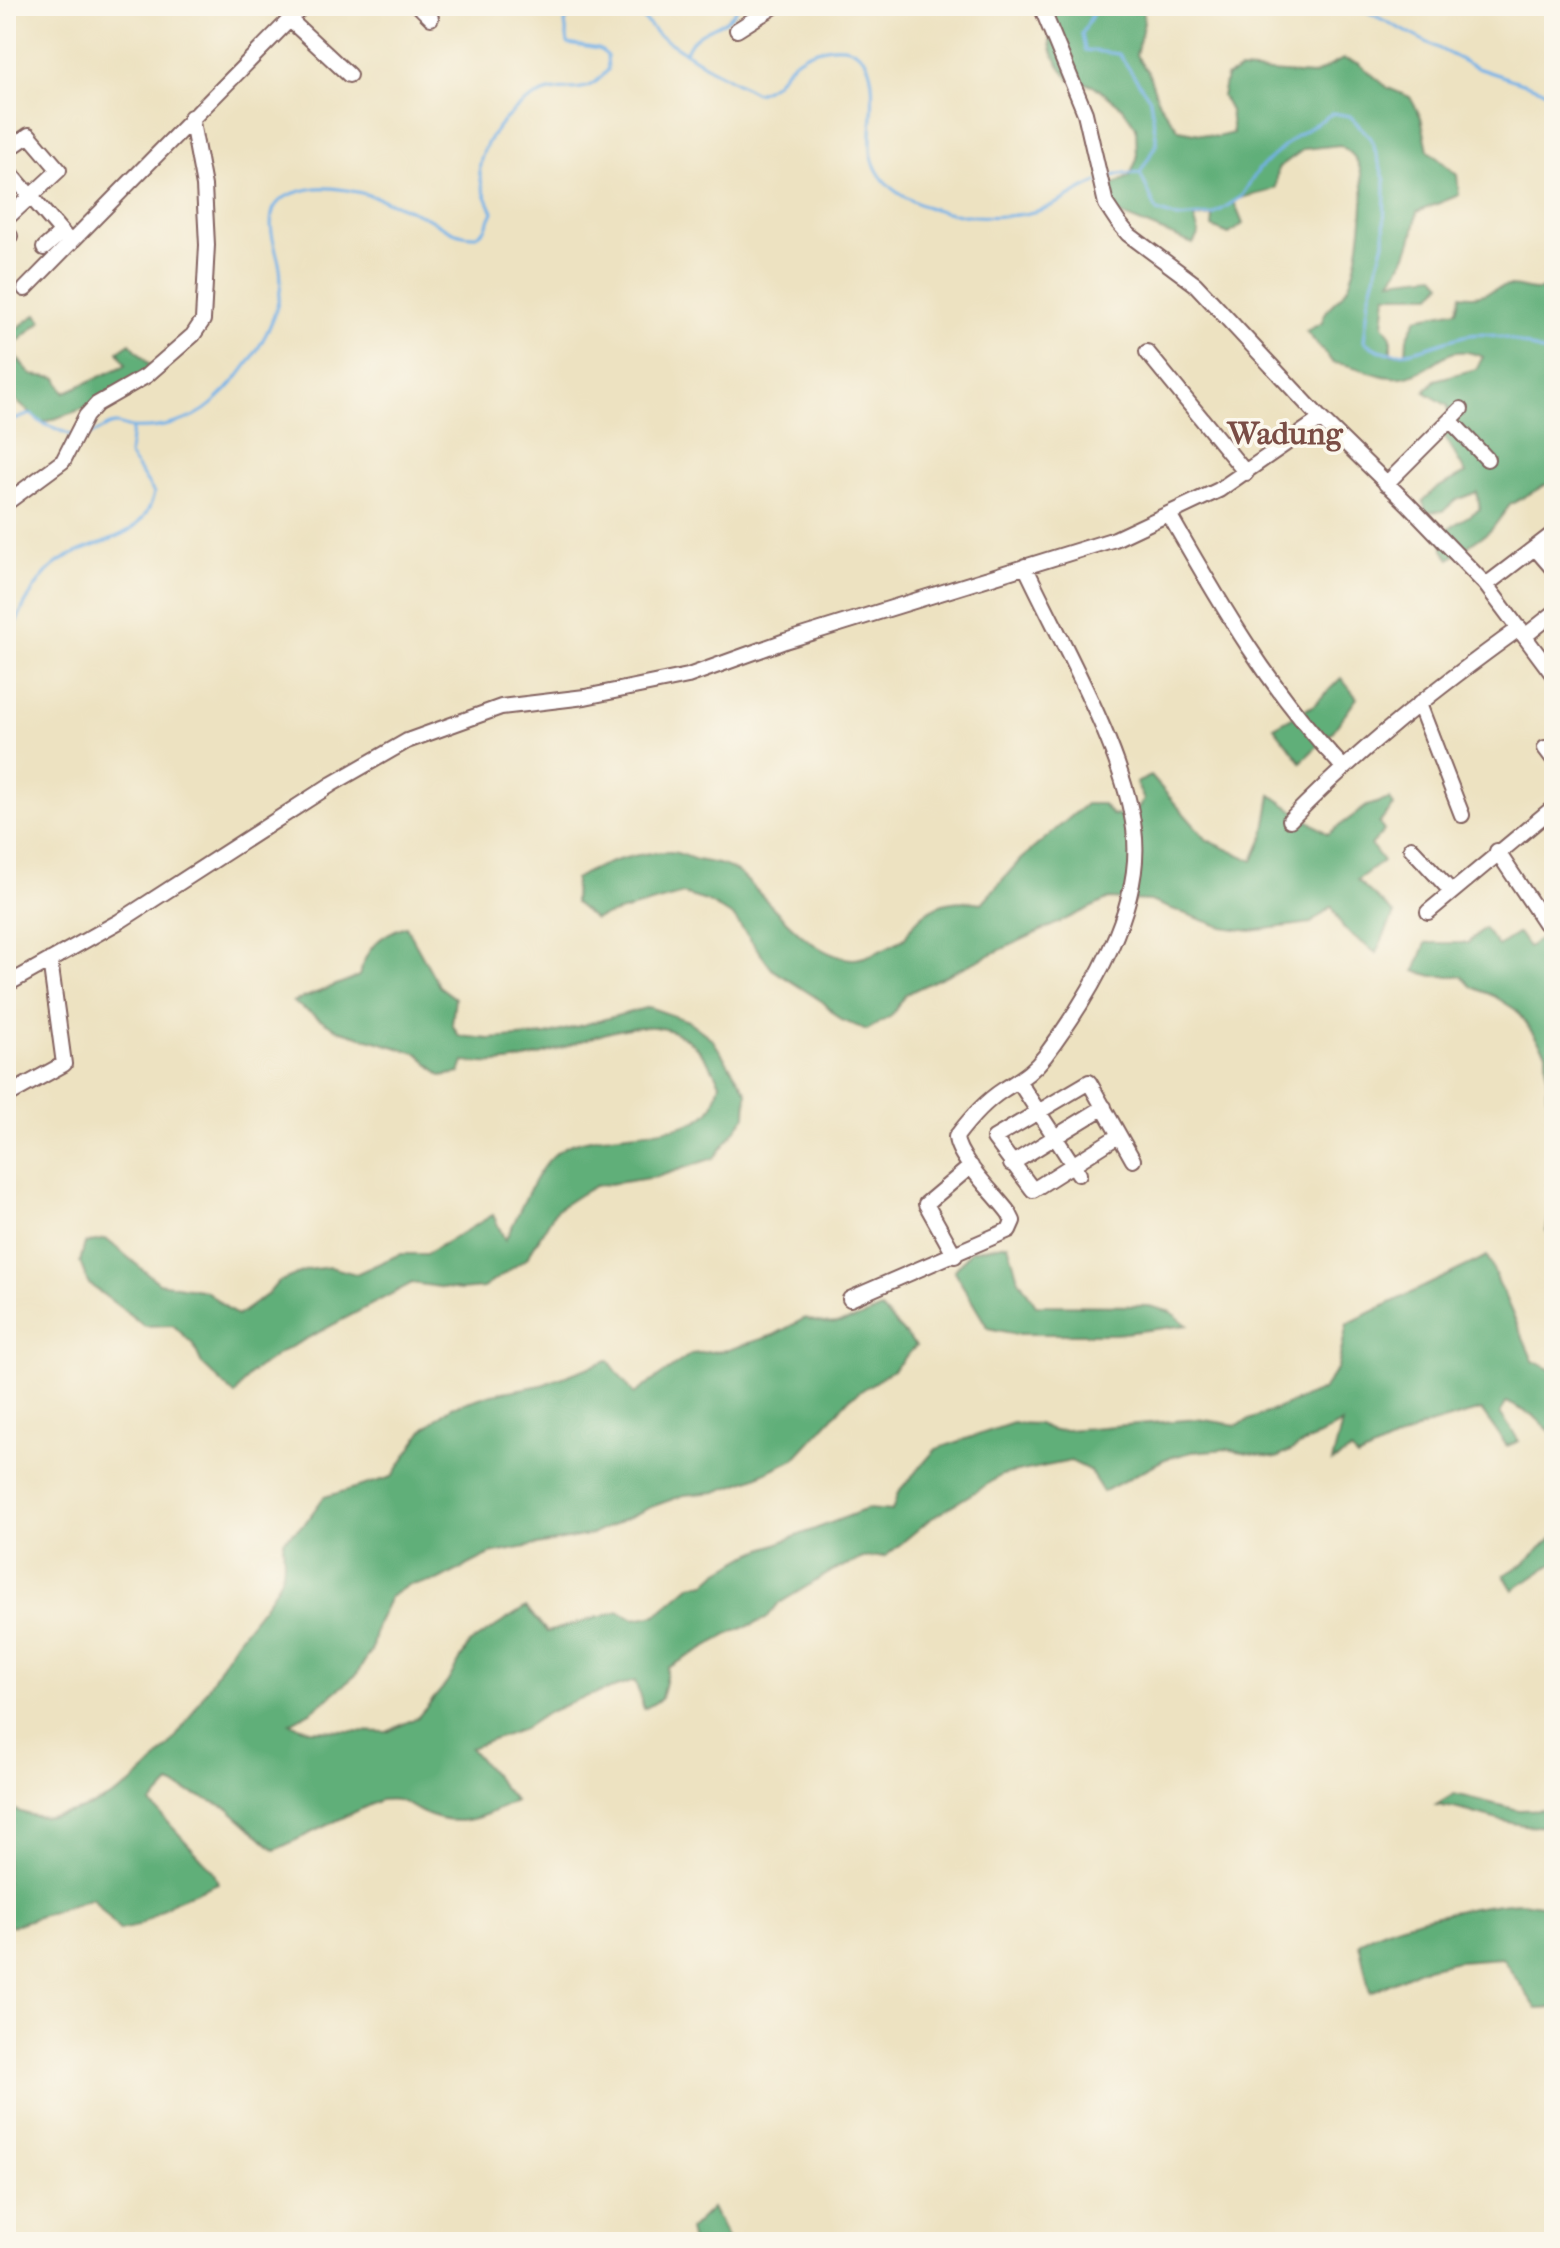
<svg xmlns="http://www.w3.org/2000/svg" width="1560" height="2248" font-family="'IM FELL French Canon',serif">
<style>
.forest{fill:#61af79;stroke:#566752;stroke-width:2}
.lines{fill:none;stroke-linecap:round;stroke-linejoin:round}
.stream{stroke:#75b2e8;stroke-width:3}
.minor-casing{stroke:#836360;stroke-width:18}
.minor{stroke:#fff;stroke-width:14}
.labels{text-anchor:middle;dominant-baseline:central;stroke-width:7;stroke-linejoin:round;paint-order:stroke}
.quarter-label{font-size:32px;font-weight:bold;fill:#7a4d45;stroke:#fbf7ec}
</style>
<rect width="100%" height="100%" fill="#fbf7ec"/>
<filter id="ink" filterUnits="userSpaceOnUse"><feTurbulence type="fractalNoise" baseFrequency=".0125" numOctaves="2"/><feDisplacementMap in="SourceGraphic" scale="16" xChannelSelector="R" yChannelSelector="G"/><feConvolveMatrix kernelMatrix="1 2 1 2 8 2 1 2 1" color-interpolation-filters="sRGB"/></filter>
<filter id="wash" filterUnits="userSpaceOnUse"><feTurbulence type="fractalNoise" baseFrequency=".006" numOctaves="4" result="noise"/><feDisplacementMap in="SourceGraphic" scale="32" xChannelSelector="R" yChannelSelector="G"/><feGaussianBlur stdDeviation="1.8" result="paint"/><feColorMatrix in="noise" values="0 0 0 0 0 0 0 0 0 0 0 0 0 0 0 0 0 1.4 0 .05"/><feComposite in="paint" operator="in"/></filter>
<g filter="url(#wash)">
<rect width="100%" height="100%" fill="#ede2c1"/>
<path class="forest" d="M1052,6h90l2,16 -8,33 12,17 11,31 20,27 38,7 16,-4 -3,-22 -8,-15 4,-19 14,-7 73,5 30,-16 15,4 30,25 22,9 11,20 7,33 29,25 2,20 -42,17c-3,25 -10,48 -26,68l44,-5 7,8 -10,12h-46l-3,30 8,11v18l15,-1 1,-15 10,-20 40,-8 4,-15c26,5 30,-9 49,-9 20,1 19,8 44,1v193l-44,25 -19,25 -41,29 -7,-9 -1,-18 38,-23 -3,-17 -21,8 -13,11 -17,1 -3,-11 12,-12 31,-16 -23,-39 6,-13 -1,-15 -23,-14 10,-12 41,-11 7,-12c-39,-17 -43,11 -76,19 -27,6 -48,-12 -74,-13l-27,-32 16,-8c3,-18 16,-20 25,-35 12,-21 21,-96 13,-119 -3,-12 -10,-17 -20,-24l-36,4 -26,19 -2,20c-14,8 -30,5 -42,14l9,22 -14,10 -17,-7 1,-11 -19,2 5,15 -6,11 -81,-33 -2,-24 20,-11 7,-17 -1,-32 -14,-20 -29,-22 -23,-5c-10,-14 -23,-29 -20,-48 1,-10 4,-15 2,-26z
M37,314l5,7 -33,28 23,26 25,3 7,15 62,-28 -8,-14 12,-8 23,26 -56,35 -55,19 -26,-22 -10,1v-66z
M1341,678l16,20 -24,33 -32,31 -27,-35 40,-22z
M1151,776l56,64 46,21 11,-25 7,-41 57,39 39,-28 23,-7 4,7 -15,17 5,8 -13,14 12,16 -26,19 37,34 -18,39 -33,-25 -11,-22 -21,17 -60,8 -29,-4 -72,-26 -41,-2 -203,95 -15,22 -24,14 -26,-10 -18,-18 -51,-33 -39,-53 -27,-15 -23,-7 -89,25 -20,-17 1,-23c26,-16 62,-27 93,-27 10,-1 19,5 29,8 16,3 32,4 45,16 29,26 67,81 111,83 15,0 37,-14 51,-20 17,-32 43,-42 78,-36l39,-44 65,-55h17l9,11 19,2 13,-17 -8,-17z
M406,926l33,60 16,12 -3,26 7,12 30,3 57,-4 103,-28 39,14 24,18 35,53 -1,24 -32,42 -57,19 -62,9 -16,9 -23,15 -29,48 -44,30 -23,2 -48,-7 -131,69 -31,22 -15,21 -33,-31 -9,-20 -20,-19 -28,1 -57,-43 -8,-21 5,-19 21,-4 53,44 47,8 31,25 31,-22 10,-12 29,-12 23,-3 26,7 44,-20h26l67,-39 12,25c16,-27 28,-71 55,-90 34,-24 133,-8 152,-43 4,-7 6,-16 8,-24 -45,-98 -120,-42 -195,-24 -21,5 -40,5 -61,3l-4,11 -19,3 -22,-22 -81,-24 -45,-28 66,-26c7,-28 20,-41 47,-50z
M1484,928l14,18 20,-13 10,14 20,-13 6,13v293l-8,-9 5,-23 -5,-156 -30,-42 -22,-14 -22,-9 -10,-11h-29l-18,-5 11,-28h42z
M1008,1244l10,34 18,27 113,1 22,6 16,13 -71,9h-100l-28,-6 -34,-57 17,-20z
M1487,1256l46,105 21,10v64l-20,-19 -27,-14 -7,11 19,28 -12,5 -26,-36 -56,16 -68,32 -6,-7 -19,11 10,-39 -65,35 -51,-9 -34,3 -27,7 -62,33 -14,-22 -18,-9 -69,14 -73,45 -43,36 -23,2 -29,12 -56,34 -12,15 -33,13 -65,36 -7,31 -17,10 -9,-28 -56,18 -32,14 -24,16 -53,19 45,53c-35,17 -56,29 -94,11 -19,-10 -18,-14 -41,-12l-105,50 -47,-42 -58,-24 -19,20 62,67 5,12 -43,18 -37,25 -19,4 -27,-32 -86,30v-118l5,-2c28,13 42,10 71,1 76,-23 111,-98 150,-162 15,-23 44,-50 51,-76 2,-9 0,-22 0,-31l22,-17 19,-26 68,-20 32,-48 28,-22 40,-13 50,-9 66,-25 26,34 57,-40 37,-4 46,-15 31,-17c27,12 50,2 76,-9l35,37 -23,24 -43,28 -56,61 -38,18 -40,15 -32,3 -33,12 -58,27 -103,20 -53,27 -29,4 -18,12 -13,27 -6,27 -15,24 -44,36 -22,12 20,7 77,2 31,-15 29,-34 22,-39 57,-37 21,25 72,-21 15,8 22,-4 35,-30 15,-2 12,-11 32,-18 117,-45 25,2 6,-19 38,-43 77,-26 25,1 16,7 144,-12 39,6 86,-35 15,-23 9,-43z
M1554,1536v27l-41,27 -9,-15 18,-10z
M1454,1794l65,16 35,-1v17c-42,4 -77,-16 -118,-21z
M1522,1902l32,5v101l-17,1 -35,-51 -44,3 -36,8 -52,24 -11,-50c30,-22 124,-39 163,-41z
M712,2208l17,34h-37l-3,-12z"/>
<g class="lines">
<path class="stream" d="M632,6l26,29 53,34 45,24c26,-8 23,-21 42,-34 14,-10 42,-17 58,-8 29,16 10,82 16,106 15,60 118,67 165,54 23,-6 40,-21 61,-29
M1097,6l-15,28 3,16 34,4 31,45 7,44 -17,30
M1356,6l121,62 64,21 8,6 -2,27 7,9
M686,52c10,-27 38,-20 53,-46
M1140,173l17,38 20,7 36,-3 28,-18 18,-28 37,-33 37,-23 17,3 21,22 14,43 -1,61 -15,56 -5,43c32,28 70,-1 106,-6 28,-4 59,11 84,22
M1105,179l15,-5 20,-1
M6,422l25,-8 11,9 29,12
M81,439c12,-3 23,-13 33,-15 6,-1 12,4 18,4 26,2 60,-6 80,-24 34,-30 75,-88 68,-136 -3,-18 -14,-41 -6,-60 7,-13 28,-18 42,-20 36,-2 73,13 105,27 20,9 32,22 55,21l9,-7 8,-17c-7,-15 -15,-32 -13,-48 5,-30 38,-63 66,-72 29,-8 38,6 62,-22l-1,-15 -8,-6 -31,-5 -3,-22 15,-16
M6,675c4,-12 3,-24 6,-36 4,-22 17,-44 30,-61 32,-43 100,-26 112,-85l-25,-38 3,-27"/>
</g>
</g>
<g filter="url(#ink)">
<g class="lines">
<g class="minor-casing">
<path id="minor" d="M419,6l12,12
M1041,6l44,107 21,91 12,18 10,12 67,50 126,135 87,85 78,81 68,91
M290,20l59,55
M737,30l38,-24
M6,151l23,-16 30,35 -53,49
M6,168l65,75
M6,231l4,5
M44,248l17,-15
M25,289l278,-283
M1147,352l99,121
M1450,420l37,39
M1386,484l75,-75
M6,503l57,-42 23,-45 11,-12 49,-28 47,-41 10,-15 4,-75 -3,-59 -13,-69
M1170,516c51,89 101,176 173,251
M1535,548l19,22
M1486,585l68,-52
M1525,636l29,-23
M1419,704l43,111
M1545,748l9,12
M1290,820c70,-72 148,-133 230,-192
M1411,848l40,43
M1497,851l48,72 9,4
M1428,912l126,-105
M6,985l114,-64 212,-137 75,-43 94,-34 84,-10 103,-21 97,-35 330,-102 104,-49 102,-71
M1019,1082l60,92
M6,1096l58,-32 -14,-104
M1118,1136l-85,54 -39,-52 95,-56 44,78
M1011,1164l93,-57
M955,1256l-29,-52 45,-38
M850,1299l159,-69 4,-9 -4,-8c-13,-18 -52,-55 -53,-76 12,-16 30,-36 47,-47 17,-11 29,-17 42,-34 44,-59 100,-150 89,-227 -10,-79 -74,-188 -109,-263"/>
</g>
<use href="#minor" class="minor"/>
</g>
</g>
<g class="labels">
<g class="quarter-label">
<text x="1285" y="433">Wadung</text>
</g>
</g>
<rect width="1560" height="2248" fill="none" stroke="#fbf7ec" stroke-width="32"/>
</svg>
